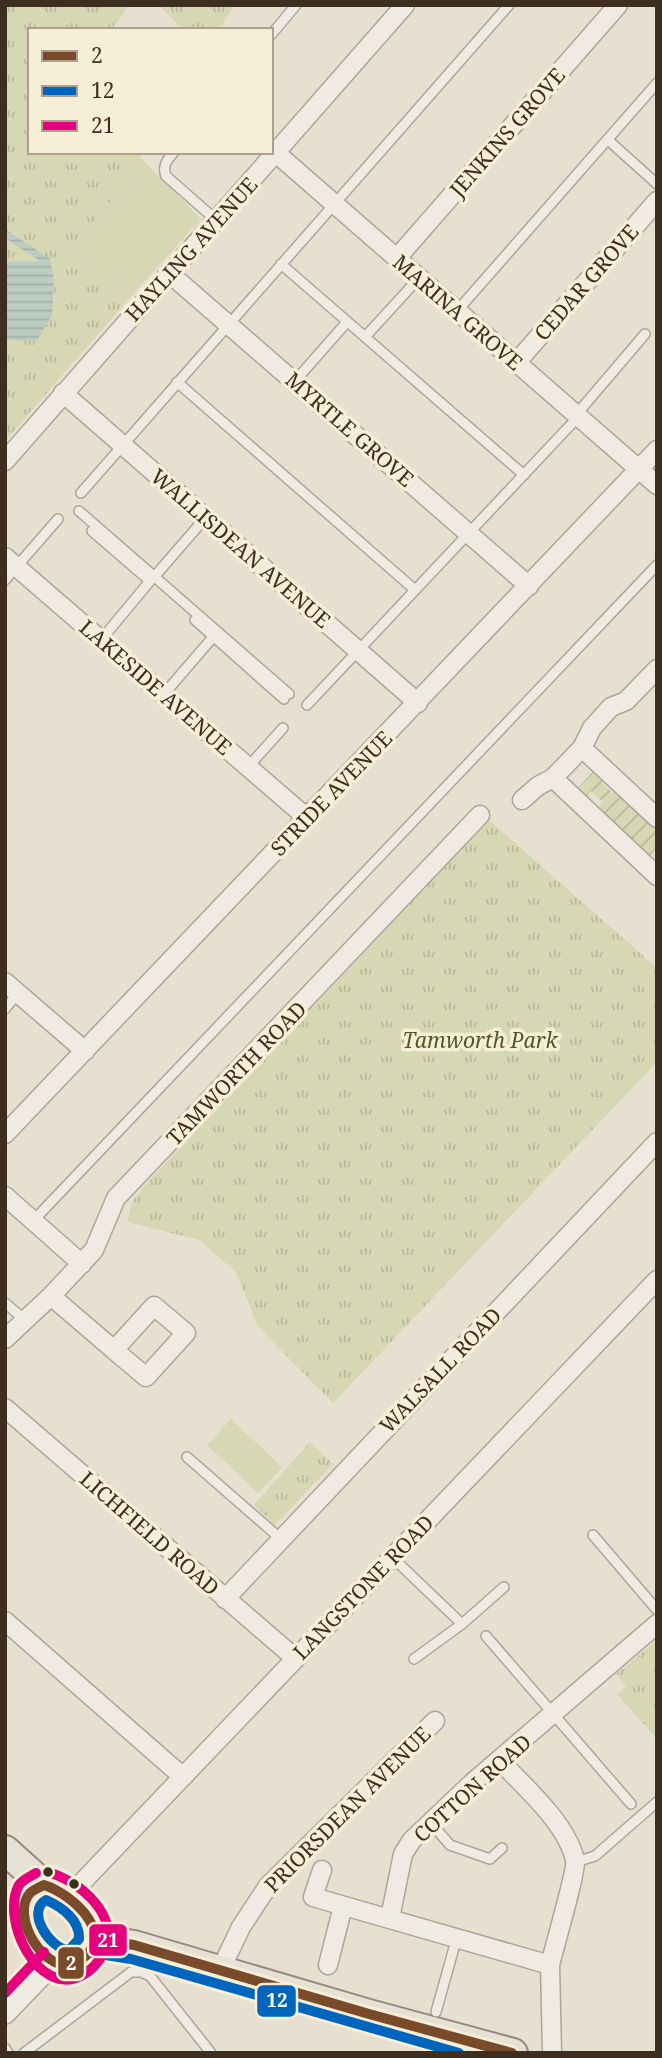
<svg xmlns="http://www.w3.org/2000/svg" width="662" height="2058" font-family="'Noto Serif',serif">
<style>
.park{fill:url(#park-tufts)}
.garden{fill:url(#garden-furrows)}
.pitch{fill:#d6d7b3}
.water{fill:url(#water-rules)}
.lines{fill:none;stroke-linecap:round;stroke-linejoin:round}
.service-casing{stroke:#ada599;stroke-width:12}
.minor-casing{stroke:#ada599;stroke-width:21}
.tertiary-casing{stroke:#ada599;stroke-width:24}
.primary-casing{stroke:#928b80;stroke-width:32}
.service{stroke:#efebe3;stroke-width:9}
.minor{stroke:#efebe3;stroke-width:18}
.tertiary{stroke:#efebe3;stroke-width:21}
.primary{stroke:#e6e1d4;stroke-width:28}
.bus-1-casing{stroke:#f7eed8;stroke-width:16}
.bus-2-casing{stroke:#f7eed8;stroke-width:16}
.bus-3-casing{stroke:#f7eed8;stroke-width:16}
.bus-1{stroke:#7a4b2a;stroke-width:10}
.bus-2{stroke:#0065bd;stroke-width:10}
.bus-3{stroke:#e5007d;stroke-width:10}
.bus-dot{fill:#3d2e20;stroke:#f7eed8;stroke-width:2.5}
.labels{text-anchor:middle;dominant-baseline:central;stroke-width:7;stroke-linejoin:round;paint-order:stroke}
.street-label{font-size:21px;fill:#3d2e20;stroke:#f7eed8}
.park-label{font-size:21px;font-style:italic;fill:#4d5a26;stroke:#f7eed8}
.line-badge{stroke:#f7eed8;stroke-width:2.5}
.badge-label{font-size:19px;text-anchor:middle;font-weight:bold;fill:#fff}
</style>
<defs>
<pattern id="park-tufts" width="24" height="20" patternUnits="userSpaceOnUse" patternTransform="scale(1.75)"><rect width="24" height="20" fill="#d6d7b3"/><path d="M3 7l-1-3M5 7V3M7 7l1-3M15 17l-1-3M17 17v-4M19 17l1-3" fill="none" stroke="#b9b99a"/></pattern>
<pattern id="garden-furrows" width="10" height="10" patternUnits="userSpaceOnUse" patternTransform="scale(1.75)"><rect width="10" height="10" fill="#d6d7b3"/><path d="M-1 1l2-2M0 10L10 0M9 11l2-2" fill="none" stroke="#b9b99a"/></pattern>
<pattern id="water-rules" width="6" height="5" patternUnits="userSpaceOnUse" patternTransform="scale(1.75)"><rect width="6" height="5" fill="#bcccc2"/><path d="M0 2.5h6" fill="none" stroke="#a2b0a6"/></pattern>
</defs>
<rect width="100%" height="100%" fill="#e7e0d1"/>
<path class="park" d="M5,5h125l-19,25h-81v122h112l-2,5 5,5 -75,86 63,46 -128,147z
M158,5h77l-17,25h-34z
M489,820l168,148v94l-324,341 -75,-76 -22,-55 -37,-32 -72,-18 5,-20 14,-18z
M310,1442l23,22 -58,61 -21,-20z
M657,1640v99l-40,-45 9,-8 -10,-12z"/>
<path class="garden" d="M598,766l10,10 -6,7 11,10 6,-6 38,35v26l-8,9 -52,-47 6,-8 -12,-11 -6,7 -9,-8z"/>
<path class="pitch" d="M145,162l56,57 -68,75 -63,-46z
M231,1419l51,48 -24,26 -51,-48z"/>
<path class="water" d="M5,229l45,30 4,22 -2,34 -16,27 -31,-3v-77l35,-1 -35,-23z"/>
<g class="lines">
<g class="service-casing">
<path id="service" d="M271,35l25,-30
M608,140l49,44
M174,152c-7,8 -12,14 -8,24l50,44
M281,264l243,211
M457,311l200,-228
M365,337l54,-59
M295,381l52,-59
M177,382l238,208
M576,415l69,-81
M81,493l428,-488
M79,511l210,183
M92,531l58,50 -49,59
M155,576l51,-59
M5,580l53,-61
M195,620l89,79
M164,694l50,-58
M307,705l271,-288
M248,767l35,-39
M5,1009l13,-16
M33,1221l624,-656
M5,1303l20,17
M187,1457l94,82
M593,1535l64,75
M392,1557l70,67
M486,1636l145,168
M414,1659l48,-35 42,-37
M431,1823l19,22 40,14 12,-11
M576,1862l19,-6 62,-54
M436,2012l21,-75
M5,2048l3,5
M24,2053l107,-81h10l9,4 61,77"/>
</g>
<g class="minor-casing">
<path id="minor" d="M276,153l381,332
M397,258l221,-253
M169,273l360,313
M516,363l141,-162
M63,393l355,310
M5,461l400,-456
M5,557l302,261
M582,748l75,70
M553,778l104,98
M522,800l16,-14 15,-8 29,-30 10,-20 19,-21 15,-6 31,-32
M5,982l80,69
M5,1134l652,-684
M5,1196l77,68
M51,1296l63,54 40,-44 32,27 -40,44 -32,-27
M5,1339l46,-43 43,-46 22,-52 364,-383
M5,1408l290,250
M225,1599l432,-457
M5,1621l178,156
M500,1761c25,26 67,63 75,99 2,10 -21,88 -25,105
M322,1870l-9,27 237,68 2,88
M69,1896l588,-616
M390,1918l13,-64 9,-14 60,-57 185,-159
M328,1965l15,-59
M220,1971l21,-44 27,-41 167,-165"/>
</g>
<g class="tertiary-casing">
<path id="tertiary" d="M5,2013l49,-51"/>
</g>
<g class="primary-casing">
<path id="primary" d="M5,1850l39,35
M44,1885c27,5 66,41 43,69 -31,39 -81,-36 -57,-61 3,-3 10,-5 14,-8z
M95,1939l39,6 235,69 144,39"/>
</g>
<use href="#service" class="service"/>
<use href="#minor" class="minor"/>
<use href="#tertiary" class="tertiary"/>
<use href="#primary" class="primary"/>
<g class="bus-1-casing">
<path id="bus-1" d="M44,1885c29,9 78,54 32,77 -29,16 -67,-45 -46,-69 3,-3 10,-6 14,-8z
M95,1939l39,6 235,69 143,39"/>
</g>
<g class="bus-2-casing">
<path id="bus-2" d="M46,1900c16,7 34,20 33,39l-10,11c-18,0 -44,-38 -23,-50z
M93,1953l38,6 328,94"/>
</g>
<g class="bus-3-casing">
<path id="bus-3" d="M36,1873c-6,4 -13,6 -17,12 -19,35 19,112 62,91 10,-5 17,-13 22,-22 20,-38 -24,-73 -55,-82
M5,1993l39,-41"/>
</g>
<use href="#bus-1" class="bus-1"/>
<use href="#bus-2" class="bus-2"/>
<use href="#bus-3" class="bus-3"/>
</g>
<g class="bus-dot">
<circle cx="48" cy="1872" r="6"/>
<circle cx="74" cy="1884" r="6"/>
</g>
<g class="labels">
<g class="street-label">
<text transform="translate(507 132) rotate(-49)">JENKINS GROVE</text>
<text transform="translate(191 249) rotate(-48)">HAYLING AVENUE</text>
<text transform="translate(586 282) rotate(-49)">CEDAR GROVE</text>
<text transform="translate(458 312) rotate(41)">MARINA GROVE</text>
<text transform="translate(350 429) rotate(41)">MYRTLE GROVE</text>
<text transform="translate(241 548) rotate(41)">WALLISDEAN AVENUE</text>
<text transform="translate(156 687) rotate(41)">LAKESIDE AVENUE</text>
<text transform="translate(331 793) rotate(-46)">STRIDE AVENUE</text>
<text transform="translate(236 1073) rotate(-46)">TAMWORTH ROAD</text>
<text transform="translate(440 1370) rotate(-46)">WALSALL ROAD</text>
<text transform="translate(150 1533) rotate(41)">LICHFIELD ROAD</text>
<text transform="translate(363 1587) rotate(-46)">LANGSTONE ROAD</text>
<text transform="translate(472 1788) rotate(-42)">COTTON ROAD</text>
<text transform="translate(347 1809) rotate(-45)">PRIORSDEAN AVENUE</text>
</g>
<g class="park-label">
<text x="480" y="1040">Tamworth Park</text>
</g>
</g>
<g class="line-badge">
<rect x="88" y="1923" width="40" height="34" rx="7" fill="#e5007d"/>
<rect x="57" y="1946" width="28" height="34" rx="7" fill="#7a4b2a"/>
<rect x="256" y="1984" width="41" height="34" rx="7" fill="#0065bd"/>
</g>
<g class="badge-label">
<text x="108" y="1947">21</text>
<text x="71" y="1970">2</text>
<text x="277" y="2007">12</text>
</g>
<rect width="662" height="2058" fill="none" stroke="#3d2e20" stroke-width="14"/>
<rect x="28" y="28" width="245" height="126" fill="#f7eed8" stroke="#ada18e" stroke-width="2"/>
<rect x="42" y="51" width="35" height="10" fill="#7a4b2a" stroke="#ada18e" stroke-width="2"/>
<text x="91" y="63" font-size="21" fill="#3d2e20">2</text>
<rect x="42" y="86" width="35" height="10" fill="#0065bd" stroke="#ada18e" stroke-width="2"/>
<text x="91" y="98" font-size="21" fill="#3d2e20">12</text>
<rect x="42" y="121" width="35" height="10" fill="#e5007d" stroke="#ada18e" stroke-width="2"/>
<text x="91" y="133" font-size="21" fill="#3d2e20">21</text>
</svg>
